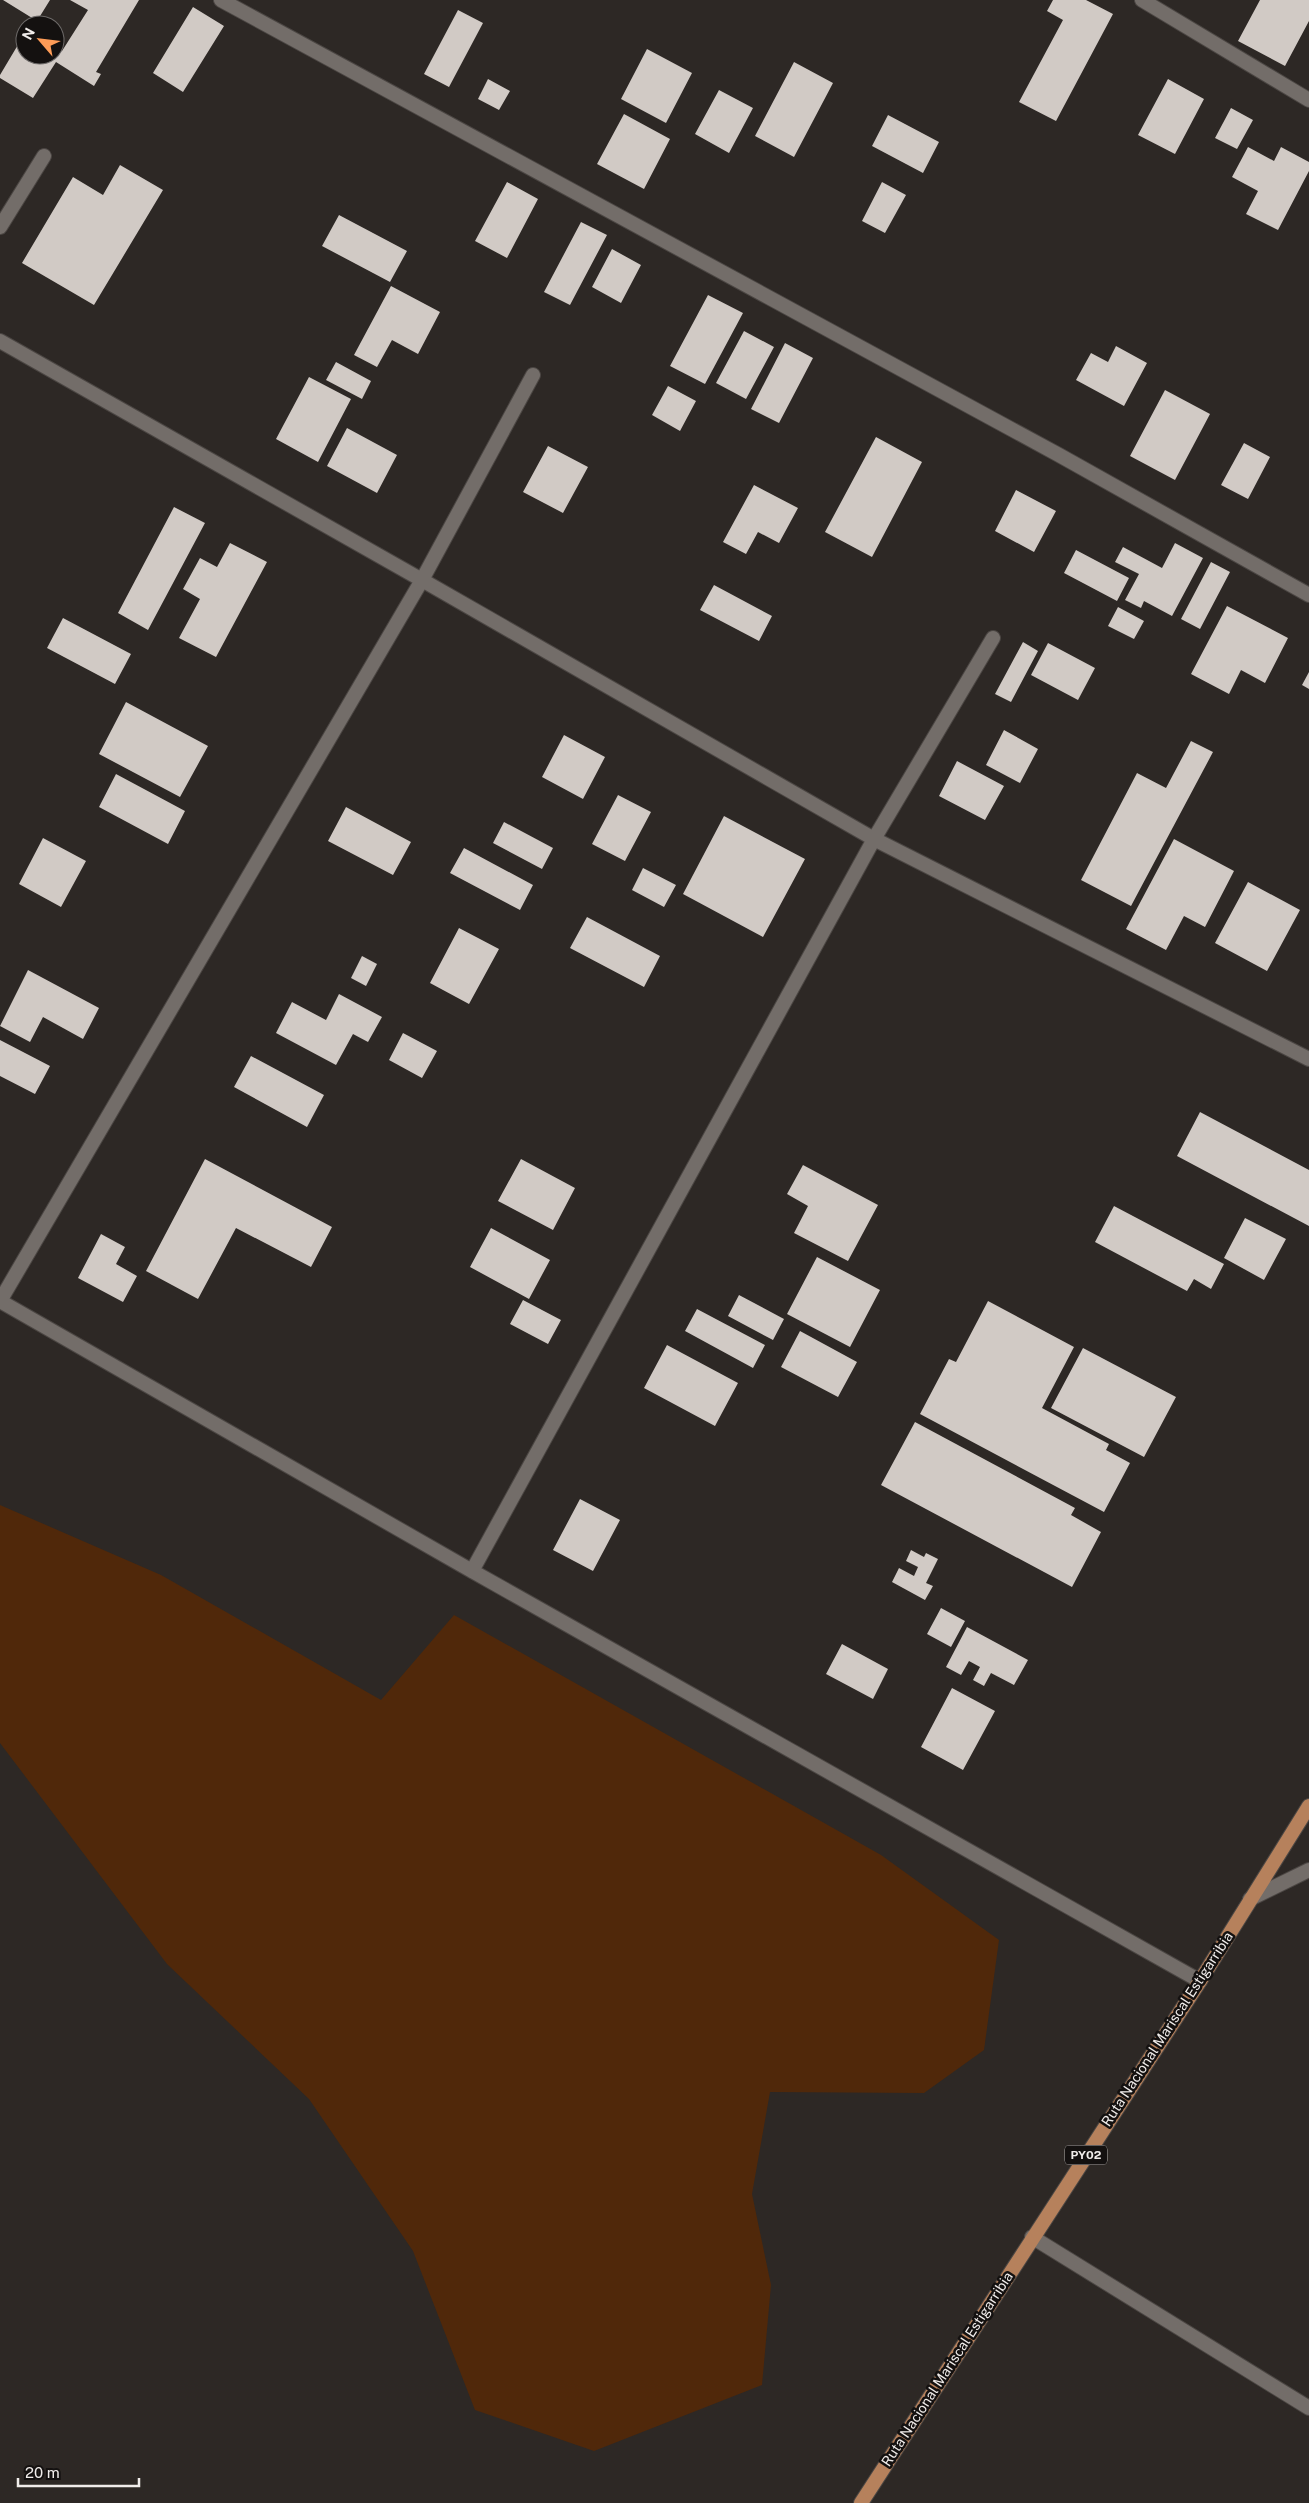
<svg xmlns="http://www.w3.org/2000/svg" width="1309" height="2503" font-family="'Public Sans',sans-serif">
<style>
.green{fill:#50280a}
.building{fill:#d1cac5}
.lines{fill:none;stroke-linecap:round;stroke-linejoin:round}
.service-casing{stroke:#4b4643;stroke-width:16}
.minor-casing{stroke:#4b4643;stroke-width:16}
.primary-casing{stroke:#4b4643;stroke-width:16}
.service{stroke:#736d69;stroke-width:14}
.minor{stroke:#736d69;stroke-width:14}
.primary{stroke:#b6815c;stroke-width:14}
.labels{text-anchor:middle;dominant-baseline:central;stroke-width:5;stroke-linejoin:round;paint-order:stroke}
.shield{fill:#141110;stroke:#afaba9;stroke-width:1}
.shield-label{font-size:12px;font-weight:bold;fill:#f1edeb}
.street-label{font-size:14px;fill:#f1edeb;stroke:#141110}
</style>
<rect width="100%" height="100%" fill="#2d2825"/>
<path class="green" d="M0,1505l161,70 220,125 73,-85 427,240 118,85 -15,110 -60,43 -154,-1 -18,102 19,91 -9,100 -168,66 -119,-41 -62,-159 -104,-152 -142,-135 -167,-221z"/>
<path class="building" d="M3,0h47l-13,21z
M70,0h69l-43,72 5,2 -7,12 -38,-24 -23,36 -33,-20v-3l25,-42v22h30v-9l7,5 26,-41z
M1053,0h33l27,14 -57,107 -37,-19 44,-82 -16,-9z
M1260,0h49v21l-24,45 -47,-25z
M193,7l31,19 -41,66 -30,-19z
M458,10l25,13 -34,64 -25,-13z
M647,49l45,24 -26,50 -45,-24z
M794,62l39,21 -39,74 -39,-21z
M488,79l22,12 -11,19 -21,-11z
M1168,79l36,20 -29,55 -37,-19z
M719,90l34,18 -24,45 -34,-19z
M1231,108l22,12 -16,29 -22,-11z
M624,114l46,25 -26,50 -47,-25z
M888,115l51,27 -16,31 -51,-27z
M1248,147l26,14 7,-14 28,15v9l-31,59 -32,-16 12,-23 -26,-14z
M120,165l43,25 -69,115 -72,-42 51,-86 30,18z
M507,182l31,17 -31,59 -32,-17z
M882,182l24,13 -21,38 -23,-12z
M339,215l68,36 -17,31 -68,-36z
M581,222l26,13 -37,70 -26,-13z
M612,249l29,16 -20,38 -29,-16z
M391,286l49,26 -22,42 -26,-14 -15,27 -23,-12z
M708,295l35,18 -38,71 -35,-18z
M744,331l30,16 -28,52 -30,-16z
M785,343l28,15 -34,65 -28,-14z
M1116,346l31,17 -23,43 -48,-26 15,-27 17,9z
M336,362l35,19 -9,18 -36,-19z
M309,377l42,22 -33,63 -42,-23z
M668,386l28,15 -16,30 -28,-16z
M1165,390l45,24 -35,66 -45,-24z
M347,428l50,27 -20,38 -50,-27z
M876,437l46,25 -50,95 -47,-25z
M1244,443l26,14 -22,42 -27,-14z
M548,446l40,21 -25,46 -40,-21z
M754,485l44,23 -19,35 -21,-11 -12,22 -23,-12z
M1016,490l40,21 -22,41 -39,-21z
M174,507l31,16 -57,107 -30,-17z
M230,543l37,19 -51,95 -37,-19 21,-39 -17,-10 17,-31 17,9z
M1175,543l28,15 -31,58 -28,-15 -3,7 -16,-8 14,-26 -24,-12 8,-15 39,21z
M1076,550l53,28 -12,23 -53,-28z
M1211,562l19,10 -30,57 -19,-10z
M714,585l58,31 -13,25 -59,-31z
M1227,606l61,32 -23,45 -24,-13 -12,24 -38,-20z
M1118,607l26,14 -10,18 -26,-13z
M63,618l68,36 -16,30 -68,-36z
M1023,642l15,9 -27,51 -16,-8z
M1048,643l47,25 -17,32 -47,-25z
M1309,672v17l-7,-4z
M126,702l82,44 -28,51 -81,-43z
M1004,730l34,19 -18,34 -34,-18z
M564,735l41,22 -22,42 -41,-22z
M1191,741l22,11 -82,154 -50,-26 56,-107 29,15z
M957,761l47,25 -19,34 -46,-24z
M116,774l69,37 -17,33 -69,-37z
M618,795l33,17 -26,49 -33,-17z
M346,807l65,35 -18,33 -65,-34z
M724,816l81,43 -42,78 -80,-43z
M504,822l49,26 -11,21 -49,-26z
M43,838l43,23 -25,46 -42,-23z
M1174,839l60,32 -29,56 -21,-11 -18,34 -40,-21z
M464,848l69,37 -13,25 -70,-37z
M643,868l33,17 -12,22 -32,-17z
M1248,882l52,28 -33,61 -52,-28z
M587,917l73,39 -16,31 -74,-39z
M459,928l40,21 -30,55 -39,-21z
M362,956l15,8 -11,22 -15,-8z
M28,970l71,38 -16,31 -40,-22 -13,25 -30,-16z
M339,994l43,23 -14,25 -15,-8 -17,31 -60,-32 16,-31 34,18z
M403,1033l34,18 -15,27 -33,-18z
M0,1040l50,26 -15,28 -35,-18z
M251,1056l73,39 -17,32 -73,-40z
M1200,1112l109,58v56l-132,-70z
M205,1159l127,68 -21,40 -75,-39 -38,71 -52,-28z
M521,1159l54,29 -22,42 -55,-29z
M803,1165l75,40 -30,56 -54,-28 14,-27 -21,-12z
M1114,1206l110,58 -13,25 -17,-10 -7,12 -92,-49z
M1245,1218l41,21 -22,41 -40,-22z
M491,1228l59,32 -21,39 -59,-32z
M101,1234l24,13 -9,17 21,12 -14,26 -45,-24z
M817,1257l63,33 -30,57 -63,-33z
M739,1295l45,24 -11,21 -45,-24z
M523,1300l38,20 -13,24 -38,-20z
M988,1301l86,46 -32,61 67,36 -3,6 24,13 -26,49 -184,-98 29,-55 7,3z
M697,1309l68,36 -12,23 -68,-37z
M800,1331l57,31 -19,35 -57,-30z
M667,1345l71,38 -23,43 -71,-38z
M1083,1348l93,49 -32,60 -93,-49z
M915,1422l160,86 -4,7 30,17 -29,55 -191,-102z
M580,1499l40,21 -27,51 -40,-21z
M911,1550l13,7 2,-4 12,6 -12,24 7,3 -8,14 -33,-18 7,-14 15,8 4,-9 -12,-6z
M941,1608l24,13 -14,26 -24,-13z
M967,1627l61,33 -14,25 -23,-12 -7,13 -11,-6 7,-13 -11,-6 -8,14 -15,-8z
M842,1644l46,25 -15,30 -47,-25z
M952,1688l43,23 -32,59 -42,-23z"/>
<g class="lines">
<g class="service-casing">
<path id="service" d="M1250,1899l59,-29"/>
</g>
<g class="minor-casing">
<path id="minor" d="M221,0l838,455 250,140
M1142,0l167,100
M0,227l44,-71
M0,341l422,239 452,259 435,220
M0,1301l472,270 728,410
M0,1301l422,-721 111,-205
M472,1571l402,-732 119,-201
M1032,2237l277,171"/>
</g>
<g class="primary-casing">
<path id="primary" d="M861,2503l339,-522 109,-175"/>
</g>
<use href="#service" class="service"/>
<use href="#minor" class="minor"/>
<use href="#primary" class="primary"/>
</g>
<g class="labels">
<rect class="shield" x="1065" y="2145.5" width="42" height="19" rx="4"/>
<g class="shield-label">
<text x="1086" y="2155">PY02</text>
</g>
<g class="street-label">
<text transform="translate(1167 2029) rotate(-57)">Ruta Nacional Mariscal Estigarribia</text>
<text transform="translate(947 2369) rotate(-57)">Ruta Nacional Mariscal Estigarribia</text>
</g>
</g>
<g transform="translate(40 40) rotate(298)"><circle r="24" fill="#141110" stroke="#6c6968"/>
<path d="M0-4L9 19L0 12L-9 19Z" fill="#fe9c57"/>
<text y="-8" font-size="14" font-weight="bold" text-anchor="middle" fill="#f1edeb">N</text>
</g>
<path d="M18 2478v8h121v-8" fill="none" stroke="#f1edeb" stroke-width="2.5"/>
<text x="25" y="2478" font-size="15" fill="#f1edeb" stroke="#141110" stroke-width="4" paint-order="stroke">20 m</text>
</svg>
